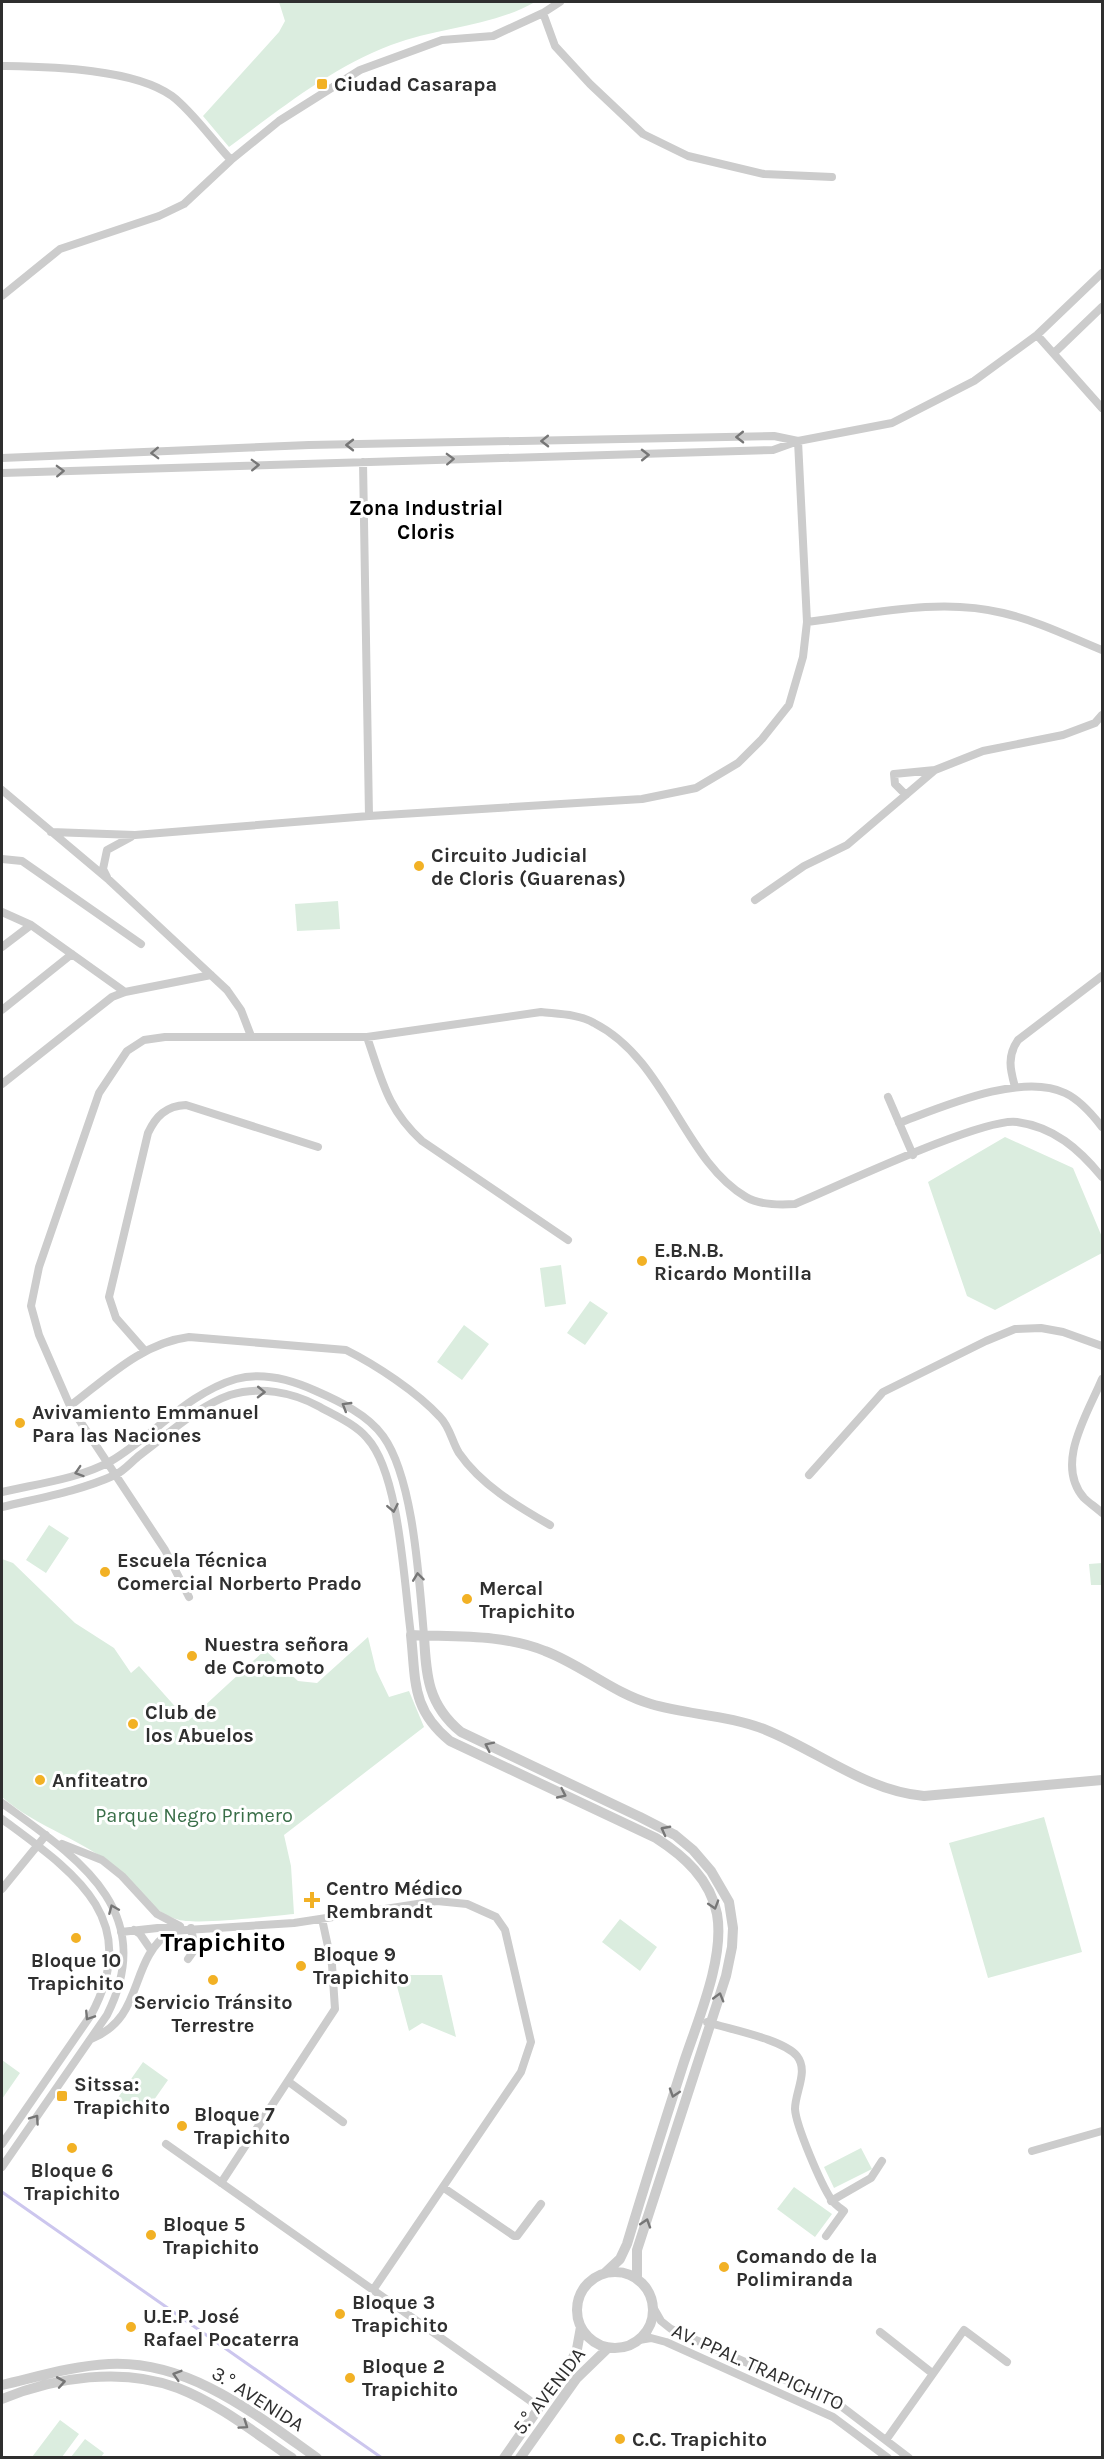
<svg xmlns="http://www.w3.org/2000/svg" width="1104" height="2459" font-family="Karla,sans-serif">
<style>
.green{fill:#dbeddf}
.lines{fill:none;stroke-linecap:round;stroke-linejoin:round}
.stream{stroke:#ccc6ee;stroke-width:3}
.minor{stroke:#ccc;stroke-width:8}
.tertiary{stroke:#ccc;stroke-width:10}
.oneway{stroke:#767676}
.poi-dot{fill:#f2b125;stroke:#fff;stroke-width:2}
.labels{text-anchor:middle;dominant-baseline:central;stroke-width:6;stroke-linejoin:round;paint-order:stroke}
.poi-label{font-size:20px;font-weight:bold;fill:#2f2f2f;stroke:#fff;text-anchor:start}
.park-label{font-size:20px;fill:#396e48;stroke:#fff}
.street-label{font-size:20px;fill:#2f2f2f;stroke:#fff}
.neighbourhood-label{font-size:21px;font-weight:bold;fill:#000;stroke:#fff}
.district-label{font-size:26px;font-weight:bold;fill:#000;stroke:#fff}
</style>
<rect width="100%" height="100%" fill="#fff"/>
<path class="green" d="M279,2h256c-44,25 -96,25 -144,43 -60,23 -111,64 -162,102l-26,-31 76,-84 6,-11z
M338,901l2,28 -43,2 -2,-27z
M1005,1137l68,31 29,69v16l-107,57 -28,-14 -39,-114z
M561,1265l5,39 -21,3 -5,-39z
M590,1301l18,12 -23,32 -18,-12z
M464,1325l25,19 -27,36 -25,-18z
M49,1525l20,13 -23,35 -20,-13z
M2,1559l11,4 62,60 39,25 17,25 8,-7 49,55 77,-71 33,31 19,2 51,-46 8,33 13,27 20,-6 15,36 -140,108 7,31 3,48c-24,2 -99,12 -118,5 -25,-8 -36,-30 -55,-47 -35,-32 -84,-44 -119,-75z
M1102,1563v22h-11l-2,-21z
M1044,1817l38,135 -94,26 -39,-135z
M620,1919l37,28 -17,24 -38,-29z
M394,1975h48l14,62 -34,-14 -13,8z
M2,2060l18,13 -18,26z
M143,2062l25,18 -26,37 -25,-18z
M861,2148l11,21 -38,19 -10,-21z
M794,2187l38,27 -17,23 -38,-28z
M60,2420l19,14 -17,23h-30z
M85,2439l19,14 -3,4h-30z"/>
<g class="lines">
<path class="stream" d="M2,2192l380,266"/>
<path class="minor" d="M543,13l12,33 35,38 53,50 45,22 76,18 68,3
M2,66c47,1 131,2 170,30 20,15 41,45 59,64
M2,296l58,-47 99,-33 25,-12 47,-44 48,-39 81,-51 82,-30 51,-4 50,-23 17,-11
M1037,335l65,73
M1054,353l48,-46
M2,458l307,-13 465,-9 24,5
M363,462l6,354
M2,473l771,-23 25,-9 94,-18 82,-42 63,-46 65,-62
M807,622c64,-8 132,-25 196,-9 35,8 67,24 99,37
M2,790l107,90 118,110 14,20 10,26
M906,795l-11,-11 -1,-10 41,-4 48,-19 80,-16 32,-12 7,-8
M51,832l84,3 234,-19 273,-17 54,-11 42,-25 24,-24 27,-34 14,-48 4,-35 -9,-181
M2,859l20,2 119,83
M107,877l-4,-8 4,-19 24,-13
M755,900l49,-34 43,-21 88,-75
M2,912l29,13 94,67
M2,947l29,-22
M2,1010l70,-56
M367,1037c15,43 20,72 55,104l146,99
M2,1084l110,-87 13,-5 86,-17
M1015,1087c-5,-18 -8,-31 3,-47l84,-64
M888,1097l25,58
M899,1123c43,-16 122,-51 166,-30 15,7 27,21 37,34
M145,1351l-29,-33 -7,-21 39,-164c8,-17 18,-27 38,-28l132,42
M1102,1379c-14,34 -48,85 -18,119 5,5 13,10 18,15
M70,1406c37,-28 72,-63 119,-69l157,13c30,15 71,42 94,67 10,10 12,25 19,36 22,32 58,53 91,72
M809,1475l74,-83 103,-51 29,-12 26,-1 22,4 39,14
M2,1492c34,-8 77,-13 109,-31 42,-25 77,-68 125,-82 26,-7 56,1 80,12 23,10 52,24 67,45 31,43 36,146 41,199
M2,1507c37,-9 78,-16 113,-32 9,-4 17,-14 25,-20 27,-20 58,-49 90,-60 29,-9 62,-3 88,11 16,9 37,18 49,32 33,36 37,147 44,197
M189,1597l-24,-47 -95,-144 -31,-71 -8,-29 8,-39 60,-174 28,-42 17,-11 21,-3h202l174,-25c17,2 38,2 53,11 73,37 89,137 152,174 13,8 34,8 49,7 39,-16 188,-87 222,-82 37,5 62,27 85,55
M2,1803c74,54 158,107 105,212l-105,152
M2,1819c70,52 142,98 89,196l-89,129
M62,1844l40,16 20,16 35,38 23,12
M2,1889l44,-54
M134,1930l6,4 11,16
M121,1932l55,-6
M188,1959l7,-10 -4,-21
M707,2022c21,7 76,17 90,34 12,15 -2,36 -2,53 1,17 26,75 36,90 3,5 9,9 13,12l-18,25
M91,2039c55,-22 36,-78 80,-108l123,-8 143,-22 30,3 29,13 9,13 26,112 -10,30 -148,218
M289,2082l54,40
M166,2144l373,263
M1032,2151l70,-20
M221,2183l114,-174 -3,-44 -10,-46
M444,2188l70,48h3l24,-32
M831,2201l40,-23 11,-17
M653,2307l8,14 10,8 166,74 72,55
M880,2332l52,41
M639,2340l12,-2 15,4 167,75 55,41
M886,2440l78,-110 43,32"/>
<path class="tertiary" d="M424,1635c2,41 4,70 37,97l179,85 35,18 18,15 18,21 18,31 4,26 -1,19 -6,29 -89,274v29
M577 2310a38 38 0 1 1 76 0a38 38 0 1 1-76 0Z
M605,2273l15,-14 7,-15c18,-60 37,-120 56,-179 14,-43 42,-106 34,-151 -7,-35 -33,-58 -61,-76l-206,-97c-39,-32 -34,-60 -39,-106 44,2 93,-1 134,16 37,14 68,42 106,53 37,11 78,11 115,26 52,21 100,61 158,66l178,-16
M2,2385c35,-8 70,-19 107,-21 80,-4 146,50 208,94
M2,2399c53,-22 121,-32 176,-11 41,16 77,45 114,70
M504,2458l67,-96 6,-13 4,-22
M520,2458l56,-79 32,-31"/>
</g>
<defs><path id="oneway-chevron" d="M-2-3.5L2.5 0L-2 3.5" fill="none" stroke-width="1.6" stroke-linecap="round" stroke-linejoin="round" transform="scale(1.5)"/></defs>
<g class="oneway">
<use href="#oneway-chevron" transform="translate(740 437) rotate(179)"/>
<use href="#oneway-chevron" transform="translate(545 441) rotate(179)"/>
<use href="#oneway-chevron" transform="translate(350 445) rotate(180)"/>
<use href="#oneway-chevron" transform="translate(155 453) rotate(178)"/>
<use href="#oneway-chevron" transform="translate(645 455) rotate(-1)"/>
<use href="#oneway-chevron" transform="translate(450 459) rotate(-2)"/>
<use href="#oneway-chevron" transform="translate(255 465) rotate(-2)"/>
<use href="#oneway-chevron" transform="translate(60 471) rotate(-2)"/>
<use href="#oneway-chevron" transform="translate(261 1392) rotate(1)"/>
<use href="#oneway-chevron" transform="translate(346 1406) rotate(-149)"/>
<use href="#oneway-chevron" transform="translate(79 1472) rotate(162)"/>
<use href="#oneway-chevron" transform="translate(393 1508) rotate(79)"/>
<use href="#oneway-chevron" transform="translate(418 1577) rotate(-97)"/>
<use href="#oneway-chevron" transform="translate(489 1746) rotate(-154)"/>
<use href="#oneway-chevron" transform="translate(562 1794) rotate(25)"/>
<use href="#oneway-chevron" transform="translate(665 1830) rotate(-152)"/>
<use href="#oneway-chevron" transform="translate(714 1905) rotate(73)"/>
<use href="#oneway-chevron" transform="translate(113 1909) rotate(-113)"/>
<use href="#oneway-chevron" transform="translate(719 1997) rotate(-74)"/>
<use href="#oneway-chevron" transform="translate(89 2016) rotate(123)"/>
<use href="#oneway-chevron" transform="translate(674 2093) rotate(108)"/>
<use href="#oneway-chevron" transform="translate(35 2119) rotate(-55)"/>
<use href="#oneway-chevron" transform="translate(646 2223) rotate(-72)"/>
<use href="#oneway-chevron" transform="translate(177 2375) rotate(-163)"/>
<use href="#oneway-chevron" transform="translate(61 2382) rotate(-10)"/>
<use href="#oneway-chevron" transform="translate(244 2425) rotate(34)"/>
</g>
<g class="poi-dot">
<rect x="316" y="78" width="12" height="12" rx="3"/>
<circle cx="419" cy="866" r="6"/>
<circle cx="642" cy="1261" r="6"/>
<circle cx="20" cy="1423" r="6"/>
<circle cx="105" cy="1572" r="6"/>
<circle cx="467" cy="1599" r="6"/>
<circle cx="192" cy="1656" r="6"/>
<circle cx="133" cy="1724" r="6"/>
<circle cx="40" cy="1780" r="6"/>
<path d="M309 1891h6v6h6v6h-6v6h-6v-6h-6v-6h6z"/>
<circle cx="76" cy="1938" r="6"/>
<circle cx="301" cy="1966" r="6"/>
<circle cx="213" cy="1980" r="6"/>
<rect x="56" y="2090" width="12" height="12" rx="3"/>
<circle cx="182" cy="2126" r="6"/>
<circle cx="72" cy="2148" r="6"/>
<circle cx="151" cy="2235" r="6"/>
<circle cx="724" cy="2267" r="6"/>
<circle cx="340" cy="2314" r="6"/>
<circle cx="131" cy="2327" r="6"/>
<circle cx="350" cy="2378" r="6"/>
<circle cx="620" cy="2439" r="6"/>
</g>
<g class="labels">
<g class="poi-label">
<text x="334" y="84">Ciudad Casarapa</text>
<text x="431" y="855">Circuito Judicial<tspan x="431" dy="23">de Cloris (Guarenas)</tspan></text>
<text x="654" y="1250">E.B.N.B.<tspan x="654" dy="23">Ricardo Montilla</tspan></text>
<text x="32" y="1412">Avivamiento Emmanuel<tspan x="32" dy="23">Para las Naciones</tspan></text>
<text x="117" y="1560">Escuela Técnica<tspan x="117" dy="23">Comercial Norberto Prado</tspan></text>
<text x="479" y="1588">Mercal<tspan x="479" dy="23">Trapichito</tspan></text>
<text x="204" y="1644">Nuestra señora<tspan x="204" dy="23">de Coromoto</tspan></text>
<text x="145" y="1712">Club de<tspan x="145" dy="23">los Abuelos</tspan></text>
<text x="52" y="1780">Anfiteatro</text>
<text x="326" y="1888">Centro Médico<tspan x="326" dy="23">Rembrandt</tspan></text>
<text x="313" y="1954">Bloque 9<tspan x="313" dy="23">Trapichito</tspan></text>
<text x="76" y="1960" text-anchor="middle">Bloque 10<tspan x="76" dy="23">Trapichito</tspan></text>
<text x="213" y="2002" text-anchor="middle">Servicio Tránsito<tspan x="213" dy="23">Terrestre</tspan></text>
<text x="74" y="2084">Sitssa:<tspan x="74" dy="23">Trapichito</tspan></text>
<text x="194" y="2114">Bloque 7<tspan x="194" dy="23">Trapichito</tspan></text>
<text x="72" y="2170" text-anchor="middle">Bloque 6<tspan x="72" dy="23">Trapichito</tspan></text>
<text x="163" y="2224">Bloque 5<tspan x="163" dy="23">Trapichito</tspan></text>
<text x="736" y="2256">Comando de la<tspan x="736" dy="23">Polimiranda</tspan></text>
<text x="352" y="2302">Bloque 3<tspan x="352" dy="23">Trapichito</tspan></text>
<text x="143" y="2316">U.E.P. José<tspan x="143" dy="23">Rafael Pocaterra</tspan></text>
<text x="362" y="2366">Bloque 2<tspan x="362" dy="23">Trapichito</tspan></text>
<text x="632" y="2439">C.C. Trapichito</text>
</g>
<g class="park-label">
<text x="194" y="1815">Parque Negro Primero</text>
</g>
<g class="street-label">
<text transform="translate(758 2367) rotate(24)">AV. PPAL. TRAPICHITO</text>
<text transform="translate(549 2391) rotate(-52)">5.° AVENIDA</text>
<text transform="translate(258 2399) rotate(32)">3.° AVENIDA</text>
</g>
<g class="neighbourhood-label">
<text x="426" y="508">Zona Industrial<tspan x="426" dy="24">Cloris</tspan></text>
</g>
<g class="district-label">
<text x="223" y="1942">Trapichito</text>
</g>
</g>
<rect width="1104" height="2459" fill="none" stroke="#2f2f2f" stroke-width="6"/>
</svg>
